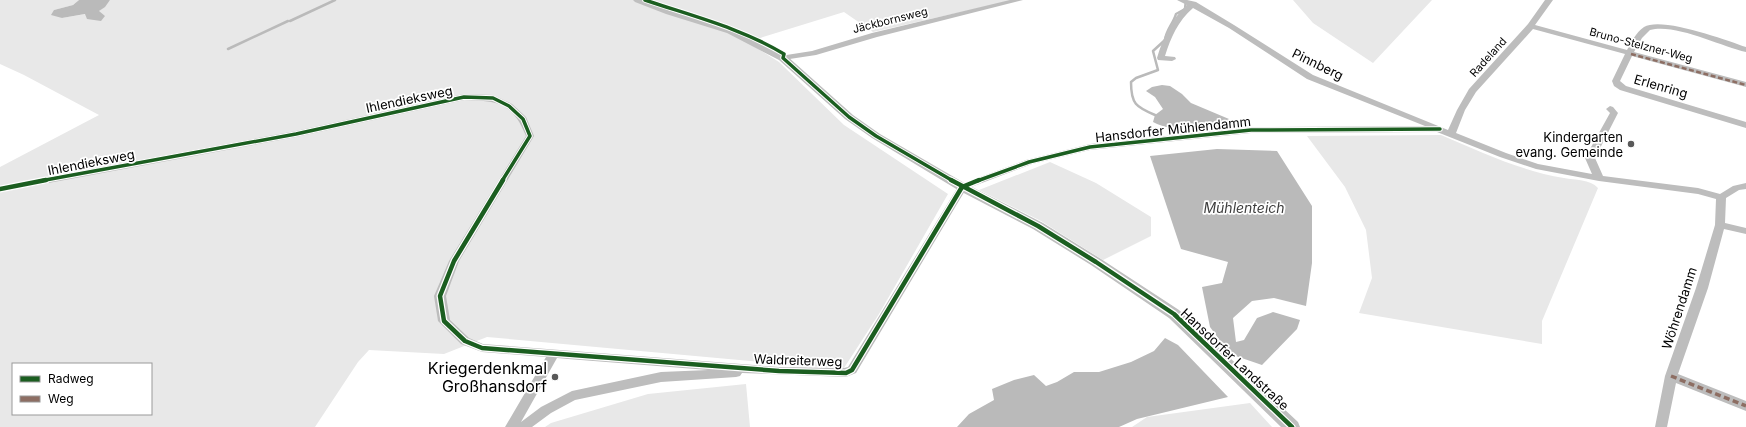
<svg xmlns="http://www.w3.org/2000/svg" width="1746" height="427" font-family="Inter,sans-serif">
<style>
.green{fill:#e8e8e8;fill-rule:evenodd}
.water{fill:#bababa}
.lines{fill:none;stroke-linecap:round;stroke-linejoin:round}
.stream{stroke:#bababa;stroke-width:2.5}
.minor{fill:#bdbdbd;fill-rule:evenodd}
.secondary{fill:#bfbfbf;fill-rule:evenodd}
.quiet-far1{stroke:#8d6e63;stroke-width:2.5;stroke-dasharray:5 2.5;stroke-linecap:butt}
.quiet{stroke:#8d6e63;stroke-width:3.5;stroke-dasharray:6 3.5;stroke-linecap:butt}
.cycleway-far1-casing{stroke:#fff;stroke-width:5.5}
.cycleway-casing{stroke:#fff;stroke-width:7}
.cycleway-far1{stroke:#1b5e20;stroke-width:3.5}
.cycleway{stroke:#1b5e20;stroke-width:4.5}
.poi-dot{fill:#595959;stroke:#fff;stroke-width:1.5}
.labels{text-anchor:middle;dominant-baseline:central;stroke-width:3.5;stroke-linejoin:round;paint-order:stroke}
.far-street-label{font-size:11px;fill:#000;stroke:#fff}
.street-label{font-size:13px;fill:#000;stroke:#fff}
.poi-label{font-size:13px;fill:#000;stroke:#fff;text-anchor:end}
.water-label{font-size:14px;font-style:italic;fill:#3e3e3e;stroke:#fff}
.near-poi-label{font-size:16px;fill:#000;stroke:#fff;text-anchor:end}
</style>
<rect width="100%" height="100%" fill="#fff"/>
<path class="green" d="M0,0h79l-6,5 -19,5 8,8 36,-6 12,-12h904l-141,32 -29,-20 -81,25 -14,6 30,19 65,63 104,69 -69,120 -35,54 -40,-2 -317,-29 -43,17 -75,-4 -11,12 -43,65h-315v-260l99,-52 -75,-40 -24,-11zM13,364h138v50h-138z
M1293,0h139l-59,63 -60,-40z
M1441,135c40,17 80,36 123,43 11,2 26,1 34,10l-56,133v23l-183,-31 13,-35 -6,-48 -21,-43 -38,-51z
M1050,162l46,21 55,34v19l-48,24 -62,-39 -62,-31z
M746,384l4,43h-205l6,-4 97,-29z
M1250,403l22,24h-140l15,-10z"/>
<path class="water" d="M79,0h31l-5,7 -6,4 6,5 -4,5 -14,-2 -2,-5 -23,4 -11,-3 3,-5 19,-5z
M1162,85l8,1 12,8 9,9 38,16 -1,7c-24,2 -52,8 -75,-4l2,-7 8,-6 -8,-12 -9,-6 6,-4z
M1217,149l60,2 35,55v57l-6,43 -32,-8 -22,3 -19,17 3,24 8,-2 13,-22 16,-6 27,8 -3,9 -35,36 -32,-11 -20,-27 -8,-40 20,-4 6,-21 -47,-13 -31,-93z
M1165,338l13,7 50,52 -91,22 -18,8h-162l12,-13 25,-14 -2,-11 22,-9 20,-5 12,11 11,-4 17,-10h25l32,-10 23,-11z"/>
<g class="lines">
<path class="stream" d="M290,21l45,-21
M228,49l60,-28
M1155,115c-19,-8 -24,-11 -24,-33l5,-4 22,-8 -5,-19 12,-11c1,-10 8,-16 11,-26l9,-5 1,-9"/>
<path class="minor" d="M1010,0h13l-146,37 -61,18 -33,5 -4,-2 1,-2 32,-5 60,-18z
M1177,0h10l9,2 38,23 79,50 135,55 9,-20 12,-21 59,-65 17,-24h8l-18,25 92,25c4,-7 9,-18 17,-23 17,-11 82,13 102,20v5c-26,-6 -71,-29 -96,-22l-8,8 -8,14 112,30v5l-114,-31 -12,25 6,5 120,36v6l-126,-38 -6,-4 -2,-5 13,-27 -92,-25 -57,63 -11,18 -9,23 50,20 32,11 54,10 -7,-16 25,-45 -4,-4 4,-3 3,1 5,6 -23,45 8,18 95,12 22,6 13,-8 13,-3v6l-7,1 -13,8 -1,25 21,5v6l-22,-5 -16,59 -30,86 68,27v10l-70,-28 -9,44h-12l10,-51 31,-88 19,-63 1,-26 -18,-5 -99,-13 -63,-12 -36,-12 -63,-25 -186,1 -161,17 -58,14 -66,25 -110,184 -10,4 -104,-4 -2,3 -4,1 -75,5 -86,18 -24,13 -19,14h-27l41,-70 -64,-5 -21,-8 -23,-23 -4,-25 15,-35 77,-125c-14,-34 -28,-35 -62,-36l-168,37 -296,55v-6l296,-55 168,-37 29,1 19,9 14,13 8,19 -75,125 -13,35 4,24 19,18 14,6 296,23 65,1 4,-1 111,-182 67,-25 64,-16 161,-17 174,-1 -118,-47 -78,-51 -36,-20c-15,13 -22,29 -28,48l10,1 1,2 -4,2 -14,-1 -1,-2c6,-20 14,-39 30,-53zM557,358l11,1 140,11 -47,2 -89,19 -31,16 -20,15z"/>
<path class="secondary" d="M633,0h13l26,10 61,19 54,27 66,59 27,19 86,50 77,39 58,36 78,51 119,112 2,5h-19l-112,-109 -78,-53 -58,-36 -75,-39 -86,-52 -27,-19 -66,-59 -52,-27 -61,-19 -31,-12z"/>
<path class="quiet-far1" d="M1631,54l115,31"/>
<path class="quiet" d="M1671,376l75,30"/>
<g class="cycleway-far1-casing">
<path id="cycleway-far1" d="M645,0c47,16 96,28 139,54l-1,4 66,59 27,19 77,45
M40,181l256,-47 168,-37 29,1 16,8 14,13 7,17 -28,45
M977,181l52,-19 61,-15 161,-17 189,-1"/>
</g>
<g class="cycleway-casing">
<path id="cycleway" d="M503,180l-49,81 -14,35 4,25 21,20 17,7 297,23 67,2 6,-3 110,-183 17,-7
M951,180l87,46 58,36 78,52 118,113
M0,189l46,-9"/>
</g>
<use href="#cycleway-far1" class="cycleway-far1"/>
<use href="#cycleway" class="cycleway"/>
</g>
<g class="poi-dot">
<circle cx="1631" cy="144" r="4"/>
<circle cx="555" cy="377" r="4"/>
</g>
<g class="labels">
<g class="far-street-label">
<text transform="translate(890 20) rotate(-14)">Jäckbornsweg</text>
<text transform="translate(1641 45) rotate(15)">Bruno-Stelzner-Weg</text>
<text transform="translate(1488 57) rotate(-48)">Radeland</text>
</g>
<g class="street-label">
<text transform="translate(1318 64) rotate(26)">Pinnberg</text>
<text transform="translate(1661 86) rotate(16)">Erlenring</text>
<text transform="translate(409 99) rotate(-12)">Ihlendieksweg</text>
<text transform="translate(1173 129) rotate(-6)">Hansdorfer Mühlendamm</text>
<text transform="translate(91 162) rotate(-11)">Ihlendieksweg</text>
<text transform="translate(1679 308) rotate(-72)">Wöhrendamm</text>
<text transform="translate(1235 359) rotate(43)">Hansdorfer Landstraße</text>
<text transform="translate(798 360) rotate(2)">Waldreiterweg</text>
</g>
<g class="poi-label">
<text x="1623" y="137">Kindergarten<tspan x="1623" dy="15">evang. Gemeinde</tspan></text>
</g>
<g class="water-label">
<text x="1244" y="207">Mühlenteich</text>
</g>
<g class="near-poi-label">
<text x="547" y="368">Kriegerdenkmal<tspan x="547" dy="18">Großhansdorf</tspan></text>
</g>
</g>
<rect x="12" y="363" width="140" height="52" fill="#ffffff" stroke="#999999"/>
<rect x="20" y="376" width="20" height="6" fill="#1b5e20" stroke="#999999"/>
<text x="48" y="383" font-size="12" fill="#000000">Radweg</text>
<rect x="20" y="396" width="20" height="6" fill="#8d6e63" stroke="#999999"/>
<text x="48" y="403" font-size="12" fill="#000000">Weg</text>
</svg>
